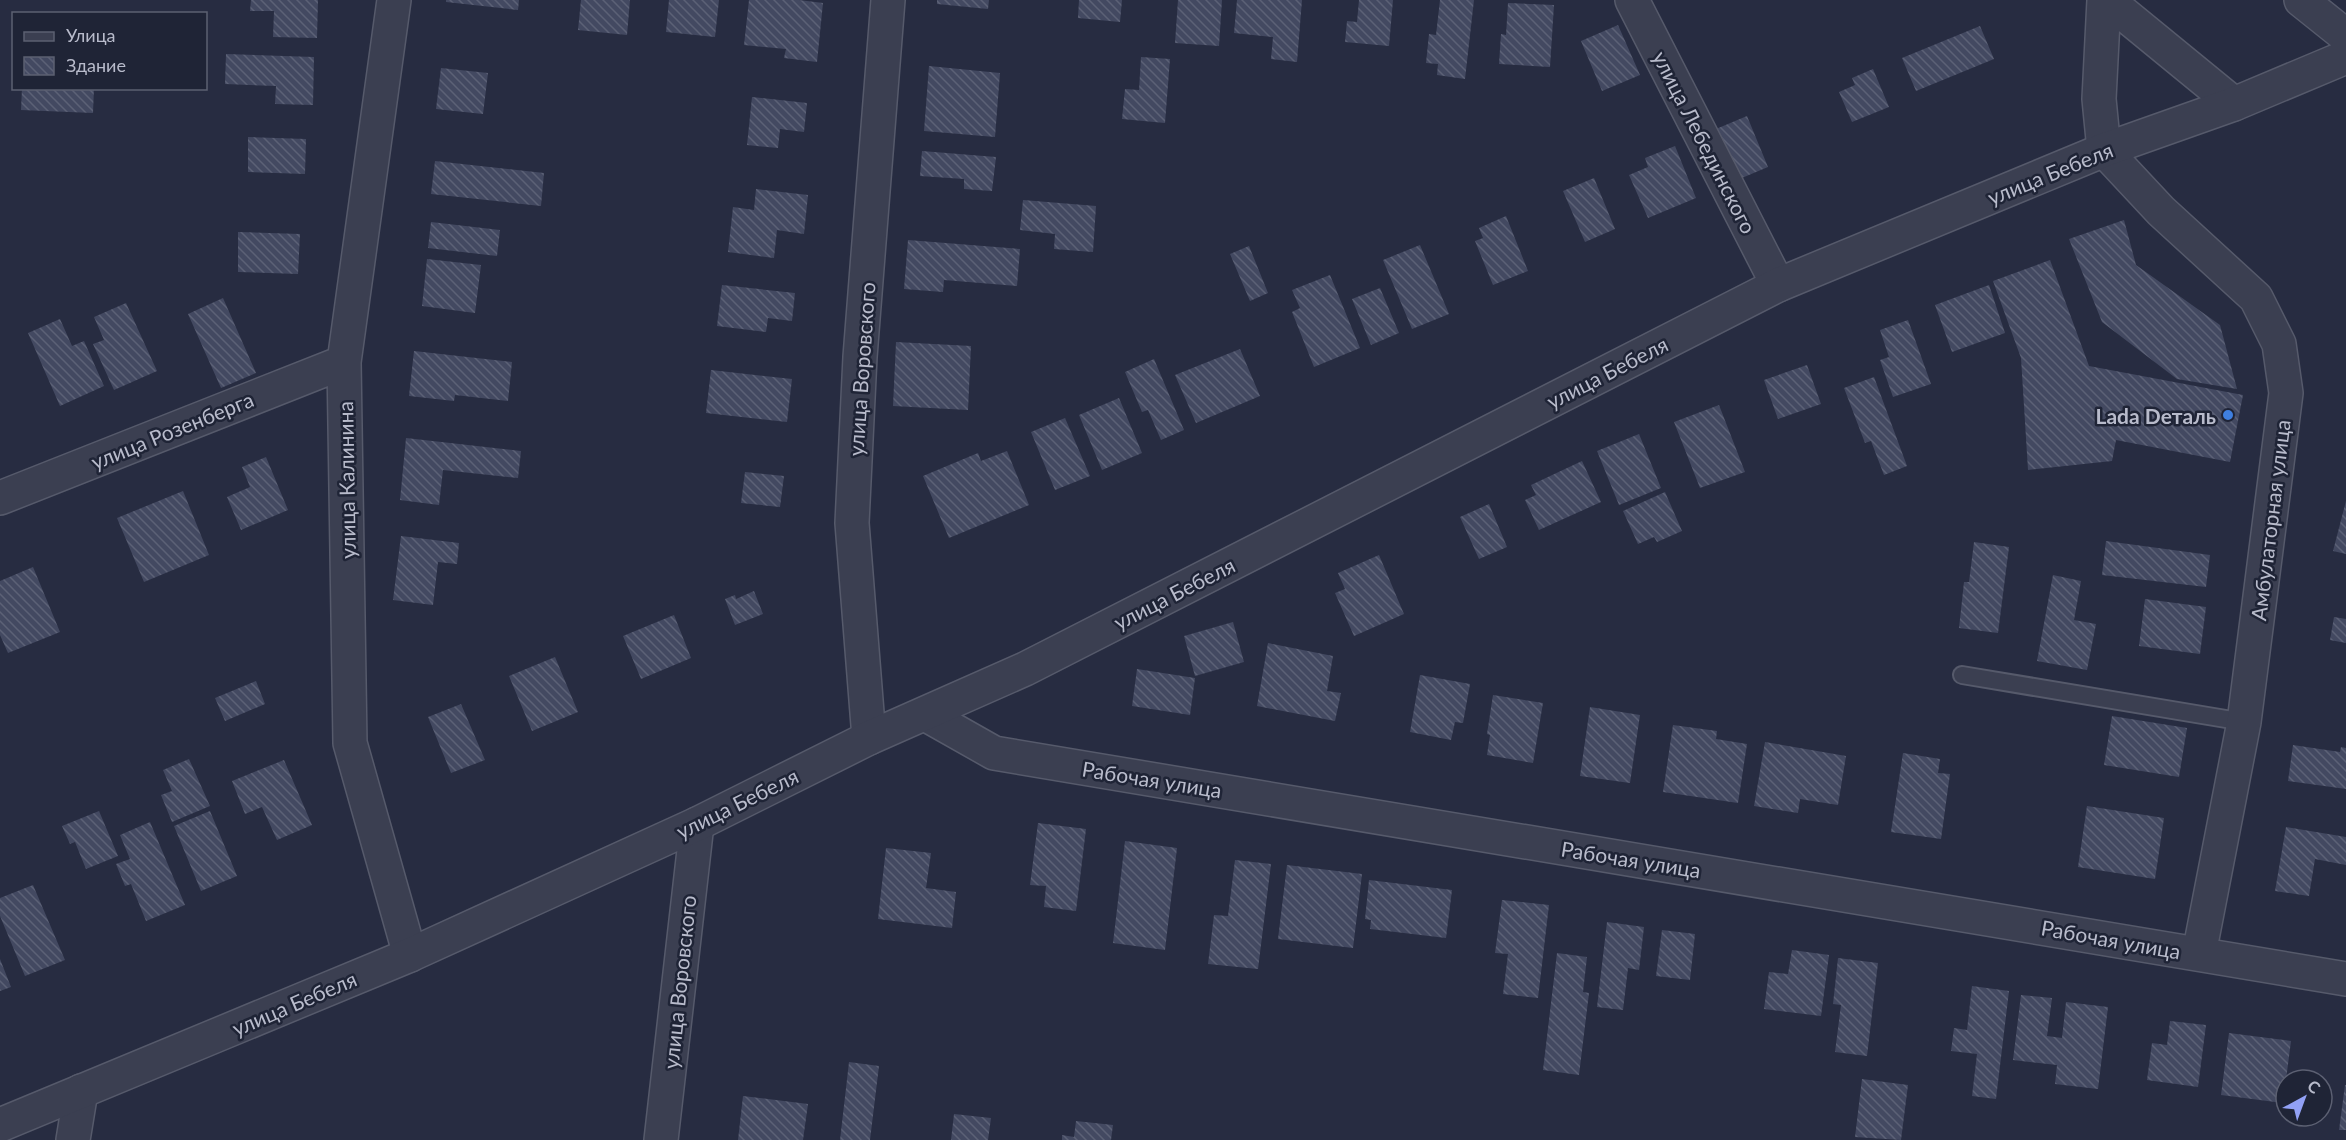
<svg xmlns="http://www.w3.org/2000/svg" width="2346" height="1140" font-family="Lato,sans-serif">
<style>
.building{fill:url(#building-back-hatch)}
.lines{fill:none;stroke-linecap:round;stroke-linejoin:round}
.service-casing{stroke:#565a6b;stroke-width:20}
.minor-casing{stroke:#565a6b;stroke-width:36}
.tertiary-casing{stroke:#565a6b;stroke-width:36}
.service{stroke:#3b3f51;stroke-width:16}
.minor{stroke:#3b3f51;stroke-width:33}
.tertiary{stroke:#3b3f51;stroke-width:33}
.shop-dot{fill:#3f7fe0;stroke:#1f2436;stroke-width:2}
.labels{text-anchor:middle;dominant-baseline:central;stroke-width:5;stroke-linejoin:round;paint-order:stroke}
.street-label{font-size:21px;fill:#b8bbcb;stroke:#1f2436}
.poi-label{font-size:21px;font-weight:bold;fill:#b8bbcb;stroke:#1f2436;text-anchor:end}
</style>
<defs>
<pattern id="building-back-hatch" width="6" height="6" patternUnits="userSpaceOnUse" patternTransform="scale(1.5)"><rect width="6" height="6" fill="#434961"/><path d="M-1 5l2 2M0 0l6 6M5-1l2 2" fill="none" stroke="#5c6176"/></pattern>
</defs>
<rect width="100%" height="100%" fill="#272c41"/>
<path class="building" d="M251,0h67l-1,38 -44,-1 1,-26h-24z
M446,0h73l-1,10 -72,-8z
M581,0h49l-3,35 -49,-5z
M669,0h50l-4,37 -49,-5z
M749,0h50l24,3 -6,59 -33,-4 2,-9 -42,-4z
M937,0h52l-1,9 -51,-5z
M1079,0h43l-2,22 -42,-4z
M1178,0h44l-3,46 -44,-3z
M1237,0h65l-5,62 -26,-3 2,-22 -39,-4z
M1359,0h34l-4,46 -44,-4 2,-21 10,1z
M1440,0h34l-9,79 -28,-4 1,-11 -12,-1 3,-29 7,1z
M1508,3l46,2 -4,62 -51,-3 2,-30 5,1z
M1618,25l22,50 -38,16 -21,-50z
M1980,26l14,33 -78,32 -14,-33z
M226,54l88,3 -1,48 -38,-1 1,-18 -51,-2z
M1141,57l29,2 -5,64 -43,-4 3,-30 14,1z
M929,66l71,7 -5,64 -71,-6z
M441,68l47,5 -5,41 -47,-5z
M1873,69l16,38 -37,15 -13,-30 16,-7 -3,-7z
M22,88h72l-1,25 -72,-3z
M752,97l55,6 -3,29 -24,-3 -2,19 -31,-3z
M1747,116l21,51 -31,13 -21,-51z
M248,137l58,2 -1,35 -57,-2z
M1675,146l21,52 -48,20 -19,-43 19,-8 -3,-9z
M922,151l74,6 -4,34 -28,-2v-10l-44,-3z
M435,161l109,12 -3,33 -110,-12z
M1594,178l21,51 -30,13 -22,-51z
M756,189l52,6 -4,39 -27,-4 -3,28 -46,-6 5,-45 21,3z
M1023,200l73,6 -3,46 -39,-3 1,-15 -35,-4z
M1506,216l22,55 -35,14 -18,-44 8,-3 -4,-10z
M2124,220l12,45 84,60 17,64 -60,-10 -75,-57 -33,-83z
M431,222l69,8 -3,26 -69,-8z
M238,232l62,2 -2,40 -60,-2z
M908,240l112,9 -3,37 -73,-6 -1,12 -39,-3z
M1420,245l29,69 -37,15 -29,-69z
M1249,246l19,47 -18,8 -20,-47z
M427,259l54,6 -6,48 -53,-7z
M2050,260l39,106 154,29 -13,67 -114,-22 -4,21 -84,9 -7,-112 -28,-77z
M1330,275l30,73 -46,19 -22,-55 8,-4 -8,-18z
M722,285l73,8 -3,28 -24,-3 -2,14 -49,-6z
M1989,285l16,48 -53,19 -17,-47z
M1380,288l19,45 -28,12 -19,-46z
M223,298l33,75 -35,15 -33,-74z
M126,303l31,68 -43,19 -21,-46 11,-4 -10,-23z
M60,319l12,27 12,-5 20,45 -44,20 -32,-73z
M1908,320l23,64 -38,13 -13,-37 9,-3 -9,-27z
M896,342l75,4 -3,64 -75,-4z
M1240,349l20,47 -64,27 -21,-48z
M414,351l98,11 -4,39 -53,-6 -1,6 -45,-5z
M1154,359l30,71 -23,10 -13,-30 -6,2 -17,-40z
M1807,365l14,39 -43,15 -14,-39z
M711,370l81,9 -5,43 -81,-9z
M1874,377l33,89 -23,9 -13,-34 -6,2 -21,-55z
M1119,398l23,55 -40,17 -23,-55z
M1719,405l26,67 -45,16 -26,-66z
M1065,418l25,58 -35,14 -24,-58z
M1639,434l22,54 -42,17 -22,-54z
M406,438l115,13 -3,27 -75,-8 -4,35 -39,-5z
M1007,451l22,54 -80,33 -26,-62 55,-23 3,8z
M266,457l22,53 -47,20 -14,-33 23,-10 -8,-20z
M1582,461l19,41 -62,28 -14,-30 11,-5 -5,-10z
M745,472l39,4 -4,31 -39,-4z
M183,491l26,64 -65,27 -27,-64z
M1665,492l17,39 -25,11 -3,-5 -16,7 -15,-33z
M2346,501v53l-13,-3z
M1489,504l18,43 -28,12 -19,-42z
M401,536l58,7 -2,21 -19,-2 -5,43 -40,-5z
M2106,541l104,14 -4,32 -104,-12z
M1974,542l35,5 -11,86 -39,-5 5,-46h5z
M1379,555l25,59 -50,22 -19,-43 10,-4 -7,-16z
M33,567l27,65 -52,21 -8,-18v-54z
M2053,575l28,6 -7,39 22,4 -9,46 -50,-9z
M754,591l9,23 -28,11 -10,-26 10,-4 1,4z
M2145,599l61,8 -6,47 -61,-8z
M674,615l17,43 -50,21 -18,-43z
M2334,617l12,2v24l-16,-3z
M1233,622l11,40 -49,14 -11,-40z
M1268,643l65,13 -6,35 14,2 -6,28 -78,-15z
M555,657l23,55 -46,19 -23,-55z
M1137,669l58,9 -5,37 -58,-9z
M1420,675l50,9 -7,39 -8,-1 -4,18 -41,-8z
M256,681l9,23 -40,17 -10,-23z
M1493,695l50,8 -10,60 -46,-8 3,-20 -3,-1z
M461,704l24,56 -34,13 -23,-56z
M1590,707l50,8 -10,68 -50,-7z
M2112,716l75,12 -8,49 -75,-12z
M1673,725l44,6 -1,8 31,5 -9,59 -75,-11z
M1765,742l81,14 -8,49 -38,-6 -2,14 -44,-7z
M2293,745l47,7 1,-5 5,1v41l-58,-8z
M1903,753l37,6 -2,14 12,1 -9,65 -50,-7z
M189,759l21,47 -38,16 -11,-27 11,-4 -9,-21z
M284,760l28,65 -35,15 -15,-33 -17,7 -13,-33z
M2087,806l77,12 -9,61 -77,-12z
M99,811l19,45 -32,13 -11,-27 -5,2 -8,-18z
M210,811l27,65 -36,15 -27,-65z
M150,822l35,83 -39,16 -15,-37 -6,2 -9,-22 14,-5 -10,-24z
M1038,823l48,6 -10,82 -32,-4 2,-21 -16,-1z
M2286,827l60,10v28l-31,-6 -6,37 -34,-5z
M1125,841l52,7 -12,102 -52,-7z
M886,848l45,5 -5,35 30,4 -4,36 -74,-9z
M1235,860l36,4 -13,105 -50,-5 6,-49 14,1z
M1287,865l75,9 -9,74 -75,-9z
M1369,880l83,10 -6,48 -76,-9 1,-9 -6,-1z
M33,885l32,75 -40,16 -25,-60v-18z
M1502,900l47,5 -11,93 -35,-4 5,-40 -13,-1z
M1607,922l37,5 -5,43 -11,-2 -5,42 -26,-3z
M1662,930l33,4 -5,46 -34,-4z
M1792,950l37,5 -8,61 -57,-7 5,-37 19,2z
M1557,953l30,4 -4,35 6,1 -10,82 -36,-5z
M1838,958l40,5 -11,93 -32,-4 6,-47 -8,-1z
M0,959l11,28 -11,4z
M1972,986l37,5 -13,108 -24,-3 5,-42 -26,-3 3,-23 13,2z
M2021,995l31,3 -5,38 15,2 4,-36 42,5 -10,82 -43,-5 2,-19 -44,-5z
M2170,1021l36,4 -8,62 -51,-7 5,-37 15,2z
M2229,1033l62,8 -8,62 -62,-8z
M849,1062l30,4 -9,74h-30z
M1862,1079l46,6 -7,55 -46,-3z
M2345,1085h1v45h-7z
M743,1096l65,8 -5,36h-65z
M954,1114l37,4 -3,22h-37z
M1076,1121l37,4 -2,15h-49v-5l12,2z"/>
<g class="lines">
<g class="service-casing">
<path id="service" d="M1962,675l282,47"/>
</g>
<g class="minor-casing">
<path id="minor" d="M394,0l-50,362 6,381 60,212
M1632,0l146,285
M2104,0l-5,99 5,51 57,61 95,87 23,46 7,49 -42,329 -45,232
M2107,0l127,104
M0,498l344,-136
M925,714l69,39 1352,226
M869,738l-17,-215 8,-166 28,-357
M73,1140l8,-49
M661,1140l36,-316"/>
</g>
<g class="tertiary-casing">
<path id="tertiary" d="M2301,0l45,36
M0,1125l410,-170 287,-131 172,-86 156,-69 753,-384 326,-135 130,-46 112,-47"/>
</g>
<use href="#service" class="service"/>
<use href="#minor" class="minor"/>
<use href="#tertiary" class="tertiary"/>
</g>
<circle class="shop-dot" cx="2228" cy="415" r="6"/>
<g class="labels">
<g class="street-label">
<text transform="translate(1705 142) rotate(63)">улица Лебединского</text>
<text transform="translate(2050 173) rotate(-22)">улица Бебеля</text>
<text transform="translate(861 369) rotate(-86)">улица Воровского</text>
<text transform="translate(1607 372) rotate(-27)">улица Бебеля</text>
<text transform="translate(172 430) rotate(-22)">улица Розенберга</text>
<text transform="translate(346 480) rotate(-91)">улица Калинина</text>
<text transform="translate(2270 520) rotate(-83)">Амбулаторная улица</text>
<text transform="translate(1174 593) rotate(-27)">улица Бебеля</text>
<text transform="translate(1152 779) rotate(9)">Рабочая улица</text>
<text transform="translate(737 803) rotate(-26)">улица Бебеля</text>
<text transform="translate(1631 859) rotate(9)">Рабочая улица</text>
<text transform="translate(2111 939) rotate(10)">Рабочая улица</text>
<text transform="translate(679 982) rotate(-84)">улица Воровского</text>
<text transform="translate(294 1003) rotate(-23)">улица Бебеля</text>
</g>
<g class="poi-label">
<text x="2216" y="415">Lada Dеталь</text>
</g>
</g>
<rect x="12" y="12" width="195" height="78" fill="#1f2436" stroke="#5c6072" stroke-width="1.5"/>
<rect x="24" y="32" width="30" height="9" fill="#3b3f51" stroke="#5c6072" stroke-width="1.5"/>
<text x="66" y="42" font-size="18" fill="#b8bbcb">Улица</text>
<rect x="24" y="57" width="30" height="18" fill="url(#building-back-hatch)" stroke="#5c6072" stroke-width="1.5"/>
<text x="66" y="72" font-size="18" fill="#b8bbcb">Здание</text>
<g transform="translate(2304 1098) rotate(41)"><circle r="28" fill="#1f2436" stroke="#5c6072" stroke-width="1.5"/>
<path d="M0-4.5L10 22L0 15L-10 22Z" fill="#92a1f6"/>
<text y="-9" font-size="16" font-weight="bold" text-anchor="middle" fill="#b8bbcb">С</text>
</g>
</svg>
